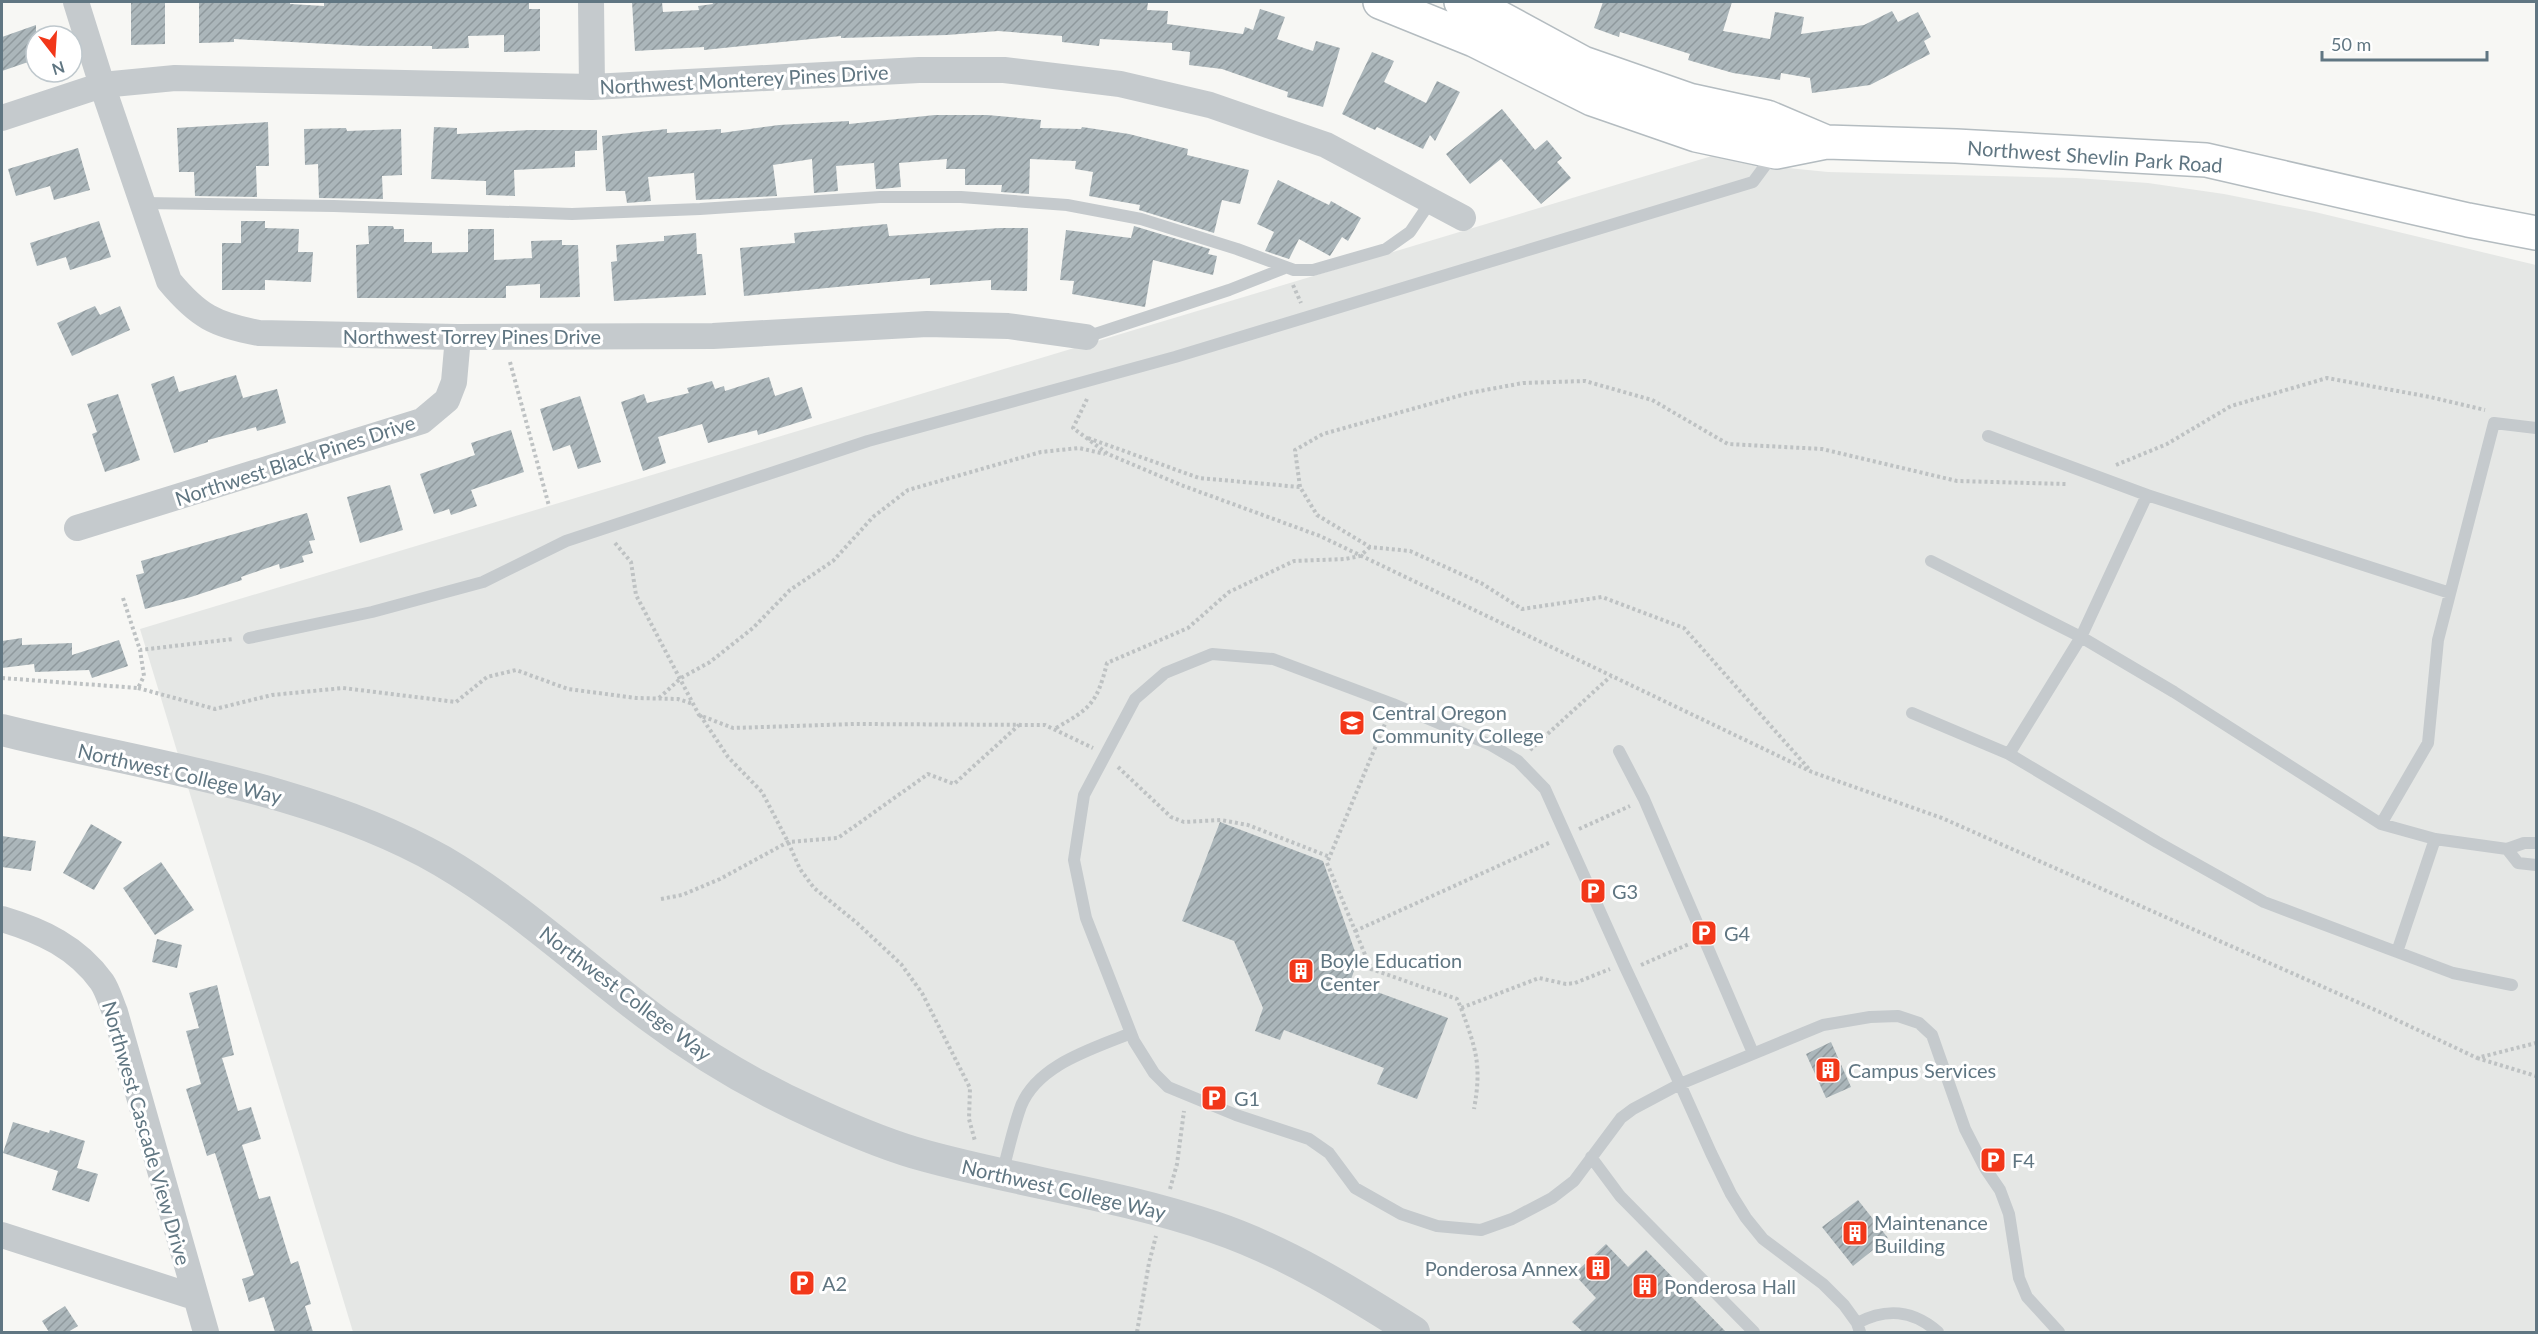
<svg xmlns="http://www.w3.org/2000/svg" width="2538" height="1334" font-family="Lato,sans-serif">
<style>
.built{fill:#e5e7e5}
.building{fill:url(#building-hatch)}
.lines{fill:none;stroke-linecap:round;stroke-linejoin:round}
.secondary-casing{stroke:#b4bcc0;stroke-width:36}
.path{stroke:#bec2c3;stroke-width:4;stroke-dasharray:3 3;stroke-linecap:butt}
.service{stroke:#c5cacd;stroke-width:12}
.minor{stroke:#c5cacd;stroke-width:26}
.tertiary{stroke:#c5cacd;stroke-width:32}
.secondary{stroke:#fff;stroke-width:33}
.labels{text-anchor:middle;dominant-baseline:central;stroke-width:6;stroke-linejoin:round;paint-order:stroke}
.street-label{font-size:20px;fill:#607682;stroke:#fff}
.poi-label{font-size:20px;fill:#607682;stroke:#fff;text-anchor:start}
</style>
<defs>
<pattern id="building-hatch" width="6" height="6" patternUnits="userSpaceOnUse" patternTransform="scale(1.5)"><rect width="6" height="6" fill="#abb6ba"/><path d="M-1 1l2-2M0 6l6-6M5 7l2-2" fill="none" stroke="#8f999d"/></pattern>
</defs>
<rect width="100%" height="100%" fill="#f7f7f4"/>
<path class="built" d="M1712,156l56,10 60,6 248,6 72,5 76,11 91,18 221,53v1067h-2183l-213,-703z"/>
<path class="building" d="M131,2h34v42l-34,1z
M199,2h91v2l34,2v-4h81l1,1 123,-1v7h11v42l-36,1v-17l-36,1 1,12 -37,1v-3h-66l-132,-7v3l-35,1z
M632,2h30l1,10 36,-2 -1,-4 15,-2 -1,-2h436l-1,8 21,1 -1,13 76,10 2,-7 8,3 7,-21 25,8 -8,22 36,12 3,-10 24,7 -17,59 -36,-10 1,-5 -66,-23 -33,-4 1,-13 -18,-2v-7l-72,-4 -1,7 -37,-4v-6l-64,-5 -51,4 -106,3v-2l-137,14v-3l-69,4z
M1603,2h129l-9,29 47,8 5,-27 29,5 -3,17 63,-9 28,-14 6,11 20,-10 13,25 -7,4 6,13 -60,31 -58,8 -2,-15 -29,-5 -1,7 -47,-7 -45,-13 2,-6 -70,-22 -1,5 -25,-9z
M36,25v27l-4,1 2,7 -32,11v-34z
M1372,52l22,9 -10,21 42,21 11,-22 23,11 -25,49 -5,-6 -7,14 -46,-22 -2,3 -33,-16z
M1502,109l33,41 12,-10 15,18 -5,4 14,16 -30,26 -40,-45 -31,25 -24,-30z
M935,115h52l54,5 -1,8 41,1 1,-2 47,7 59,15 -1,6 62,15 -9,34 -18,-4 -8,33 -75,-23 1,-5 -51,-9 4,-24 -18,-3 1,-8 -46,-2 -1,35 -28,-2 1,-7h-37v-16h-19l1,-10 -48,4 2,24 -20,2h-5l-2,-26 -38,3 2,25 -24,2 -2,-34 -39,6 4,31 -81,4 -2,-27 -46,4 3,24 -24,2 -2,-12h-19l-4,-55 65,-7v4l54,-4v4l58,-8 70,-4v3z
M268,122l1,44h-13l1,31 -62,-1 -1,-24h-15l-2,-44z
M434,127l23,1v6l72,-4h68v20l-22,1v16l-61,3 1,26 -29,-1v-14l-55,-2z
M346,128l1,3 54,-2 1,46 -20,1 1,23 -64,-1 -1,-34 -13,1 -1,-36z
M78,148l12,42 -36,10 -4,-14 -34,10 -8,-27z
M1278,180l51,25 2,-4 30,17 -13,23 -6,-4 -12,19 -31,-17 -10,20 -24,-8 9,-19 -17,-8z
M99,221l12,36 -41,13 -4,-13 -29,9 -7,-23z
M241,221h24v7l34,1 -1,23h15l-2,30 -46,-2v10h-43v-47h19z
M887,224l2,12 111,-8h28l-1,63 -36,-1v-10l-61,5v-7l-186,18 -4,-48 55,-5 -1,-10z
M368,226h25l1,3h10v13h28v11l36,-1v-23h26v31l38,-2 -1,-17 31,-1v5h16l2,52 -40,1v-14l-34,2v12h-149l-1,-53 13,-1z
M1134,226l76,23 -2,5 9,2 -4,19 -60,-15 -8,47 -73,-13 2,-13 -14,-1 6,-50 65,8z
M696,233l1,21h5l4,41 -92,6 -3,-39 6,-1 -1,-16 48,-4v-5z
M95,306l5,9 20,-9 10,24 -58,26 -15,-33z
M236,375l7,23 34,-9 9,34 -29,8 -1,-4 -48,13v2l-34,11 -23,-69 23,-8 5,16z
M769,377l6,19 27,-9 10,31 -54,17 -1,-5 -49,13 -6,-19 -44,13 8,26 -23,8 -22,-69 23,-8 3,9 42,-10 -2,-5 25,-7 3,8 9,-3 1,5z
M118,394l22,66 -35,12 -13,-38 5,-2 -10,-28z
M580,396l21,66 -23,7 -8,-24 -17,6 -13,-42z
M511,430l13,42 -53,18 6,16 -26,9 -2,-6 -15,5 -14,-40 55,-19 -4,-12z
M390,485l13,45 -43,13 -13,-46z
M307,513l8,27 -6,1 4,12 -11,3 2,6 -24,7 -1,-5 -38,13 1,3 -51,17 -46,12 -9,-34 8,-2 -3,-12z
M22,638v7l50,-2v12l47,-15 9,26 -36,12 -3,-8 -54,2 -1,-8 -32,4v-27z
M1220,822l103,39 35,99 -8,22 98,36 -31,81 -40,-15 7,-16 -100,-38 -4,10 -25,-9 8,-23 -29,-67 -52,-20z
M91,824l31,18 -28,48 -31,-17z
M2,836l34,5 -5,30 -29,-4z
M161,862l33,48 -39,25 -32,-47z
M157,939l25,6 -5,23 -25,-6z
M217,985l17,70 -12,3 16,53 13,-4 10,32 -19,6 17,54 11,-3 21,68 7,-3 13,43 -6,2 8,26h-38l-11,-35 -15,5 -7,-23 12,-4 -39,-122 -8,3 -21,-67 15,-5 -15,-53 13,-3 -10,-35z
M1831,1042l20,45 -25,11 -20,-44z
M13,1122l36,11 1,-3 35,11 -8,27 21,6 -9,28 -37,-12 6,-19 -55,-18z
M1858,1200l30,38 -35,28 -31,-39z
M1606,1244l22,23 18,-17 80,82h-143l-11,-10 24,-24 -22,-24z
M65,1306l13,20 -10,6h-19l-7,-11z"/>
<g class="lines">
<g class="secondary-casing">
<path id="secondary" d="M1380,2l94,38 118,59 104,36 80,17 50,-10 130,4 250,14 262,60 68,13
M1461,2l28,10 94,51 106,37 78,17 59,25"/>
</g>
<path class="path" d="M1293,285l8,18
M510,362l39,144
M1087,399l-14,29 35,26 73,31 139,51 492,236 130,46 440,195 95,45 59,-15
M1088,438l111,40 101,9 17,28 53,32 40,4 71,32 41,26 80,-12 82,31 125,141
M2116,465l51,-21 64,-38 96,-28 103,19 55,13
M1300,487l-5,-37 28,-16 146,-41 54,-10 62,-2 67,19 76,44 94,5 135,32 110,3
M615,543l16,19 5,33 63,120 34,13 121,-4 191,1 48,23
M123,598l17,52 93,-11
M2,678l136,10 6,-12 -4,-26
M138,688l77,21 57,-14 71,-7 113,14 31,-25 29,-7 52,19 68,9 42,1 15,5
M659,698l22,-20 29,-16 43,-34 37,-38 43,-29 40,-44 35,-27 133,-38 38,-4 26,6
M700,715l28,42 34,35 26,50 12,27 14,19 43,35 44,41 21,29 48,95 -1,31 6,22
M1387,719l-60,144 44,106 86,30 4,9 78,-30 27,6 9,-1 35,-14
M1056,728c35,-20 41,-25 51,-65l81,-35 41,-36 65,-31 51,-2 15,-3 10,-9
M1530,750l81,-74
M1118,767l53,50 13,5 37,-2 27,5 82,32
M1579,829l51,-23
M661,899l21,-4 38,-16 68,-37 50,-4 90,-64 26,10 65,-59
M1355,931l196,-89
M1641,965l48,-21
M1461,1008c15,41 21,57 13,101
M2477,1058l59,18
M1170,1189l7,-25 7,-53
M1137,1332l12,-69 7,-27"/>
<path class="service" d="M143,203l191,3 238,8 128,-5 180,-12h81l106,8 74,14 96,30 57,21h19l73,-21 24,-17 21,-31
M1086,337l143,-47 56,-22
M1988,436l159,59
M1931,561l150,76 93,55 207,132 54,15 72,10 17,-6h12
M249,638l123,-26 111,-30 83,-41 302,-100 307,-84 578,-175 20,-27
M1912,713l97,41 72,-117 66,-142 303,98
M1619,751l25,48 109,254
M2009,754l148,88 107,60 133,50 38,-113
M2381,824l47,-81 10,-103 56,-217 42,5
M2507,849l11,14 18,2
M2397,952l56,21 59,12
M1591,1157l29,39 134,136
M1002,1174c6,-22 11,-46 19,-68 17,-42 72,-57 110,-73
M1857,1323c29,-15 55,-14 81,9
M1860,1332l-3,-9 -13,-18 -21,-21 -60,-45 -17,-21 -15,-24 -20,-41 -31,-69 -55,-117 -80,-178 -27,-28 -27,-16 -98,-41 -120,-45 -61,-5 -47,19 -30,26 -51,96 -10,65 12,58 48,123 20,32 14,14 68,28 73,24 20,14 26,35 46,26 36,12 44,4 31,-11 40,-21 22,-17 47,-63 12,-9 47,-25 143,-59 47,-8 28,-1 21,7 13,12 33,94 20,39 15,22 9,24 10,64 8,19 32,35"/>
<path class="minor" d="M76,2l26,83 67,196c29,35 46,44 90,52l199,4 255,-1 214,-12 81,2 78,11
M591,2l1,85
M2,118l100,-33 73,-7 417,9 327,-17h85l116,14 90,21 116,40 137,73
M77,528l345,-107 25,-21 7,-18 4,-45
M2,919c40,12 75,28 100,63 6,9 9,21 13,30l91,320
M2,1235l192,62"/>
<path class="tertiary" d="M2,730c143,36 311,57 440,131 75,44 137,102 206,154 52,39 109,73 168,99 35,16 72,32 110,42 95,26 194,39 288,71 71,24 137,65 200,105"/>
<use href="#secondary" class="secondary"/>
</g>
<defs>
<g id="university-square" transform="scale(1.35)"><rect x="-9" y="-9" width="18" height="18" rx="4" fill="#f23719" stroke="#fff"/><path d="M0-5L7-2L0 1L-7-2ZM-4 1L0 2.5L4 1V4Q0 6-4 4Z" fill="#fff"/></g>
<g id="parking-square" transform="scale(1.35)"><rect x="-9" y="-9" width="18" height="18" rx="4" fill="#f23719" stroke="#fff"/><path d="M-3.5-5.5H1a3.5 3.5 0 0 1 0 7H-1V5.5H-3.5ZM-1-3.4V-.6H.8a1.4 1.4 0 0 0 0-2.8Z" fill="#fff"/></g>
<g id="building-square" transform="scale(1.35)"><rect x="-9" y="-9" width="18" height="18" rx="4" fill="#f23719" stroke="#fff"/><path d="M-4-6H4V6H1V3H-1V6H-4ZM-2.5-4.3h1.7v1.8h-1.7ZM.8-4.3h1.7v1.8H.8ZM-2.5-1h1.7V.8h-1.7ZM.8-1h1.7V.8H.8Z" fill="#fff"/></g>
</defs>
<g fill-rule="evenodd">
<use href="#university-square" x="1352" y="723"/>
<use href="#parking-square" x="1593" y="891"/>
<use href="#parking-square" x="1704" y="933"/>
<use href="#building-square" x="1301" y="971"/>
<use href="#building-square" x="1828" y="1070"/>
<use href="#parking-square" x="1214" y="1098"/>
<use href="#parking-square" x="1993" y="1160"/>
<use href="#building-square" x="1855" y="1233"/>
<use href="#building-square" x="1598" y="1268"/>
<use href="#parking-square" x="802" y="1283"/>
<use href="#building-square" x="1645" y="1286"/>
</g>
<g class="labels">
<g class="street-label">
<text transform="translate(744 79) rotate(-3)">Northwest Monterey Pines Drive</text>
<text transform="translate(2095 156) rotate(4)">Northwest Shevlin Park Road</text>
<text x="472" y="336">Northwest Torrey Pines Drive</text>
<text transform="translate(295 460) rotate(-18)">Northwest Black Pines Drive</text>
<text transform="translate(180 773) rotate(13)">Northwest College Way</text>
<text transform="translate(626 993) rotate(37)">Northwest College Way</text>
<text transform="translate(147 1133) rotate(74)">Northwest Cascade View Drive</text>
<text transform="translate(1064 1189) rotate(13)">Northwest College Way</text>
</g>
<g class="poi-label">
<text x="1372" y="712">Central Oregon<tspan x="1372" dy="23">Community College</tspan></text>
<text x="1612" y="891">G3</text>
<text x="1724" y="933">G4</text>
<text x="1320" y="960">Boyle Education<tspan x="1320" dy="23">Center</tspan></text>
<text x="1848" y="1070">Campus Services</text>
<text x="1234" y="1098">G1</text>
<text x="2012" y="1160">F4</text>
<text x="1874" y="1222">Maintenance<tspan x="1874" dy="23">Building</tspan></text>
<text x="1578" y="1268" text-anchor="end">Ponderosa Annex</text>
<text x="822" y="1283">A2</text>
<text x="1664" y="1286">Ponderosa Hall</text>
</g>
</g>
<rect width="2538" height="1334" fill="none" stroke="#607682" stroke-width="6"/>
<g transform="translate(54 54) rotate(163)"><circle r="28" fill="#ffffff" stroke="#bfc8cd" stroke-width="1.5"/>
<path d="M0-4.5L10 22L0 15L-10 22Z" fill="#f23719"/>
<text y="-9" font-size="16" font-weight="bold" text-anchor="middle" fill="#607682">N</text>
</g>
<path d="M2322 51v9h165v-9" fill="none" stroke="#607682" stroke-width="3"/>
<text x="2331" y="51" font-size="18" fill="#607682" stroke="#ffffff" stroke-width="4.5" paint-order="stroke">50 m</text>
</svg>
